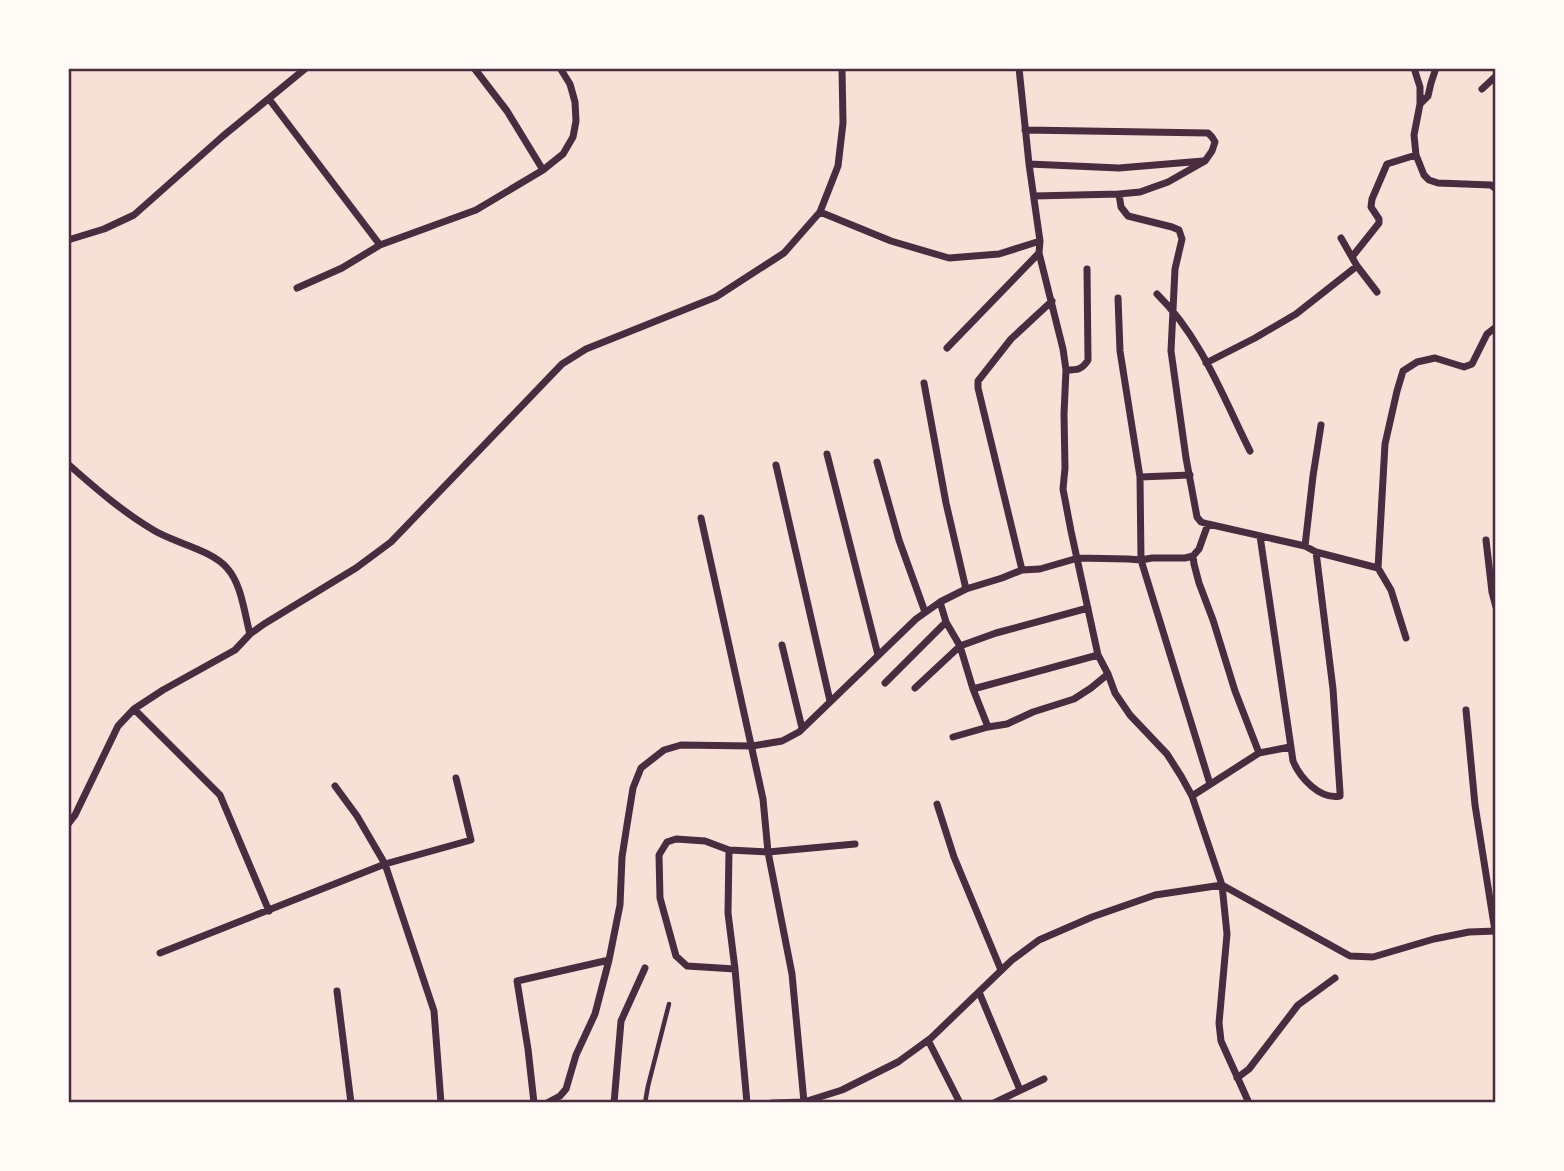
<svg xmlns="http://www.w3.org/2000/svg" width="1564" height="1171" font-family="'Archivo Narrow',sans-serif">
<style>
.lines{fill:none;stroke-linecap:round;stroke-linejoin:round}
.service{stroke:#4a2c40;stroke-width:4.5}
.minor{stroke:#4a2c40;stroke-width:7}
.neatline{fill:none;stroke:#4a2c40;stroke-width:2.5}
</style>
<rect width="100%" height="100%" fill="#f7e1d7"/>
<g class="lines">
<path class="service" d="M645,1103l3,-17 21,-82"/>
<path class="minor" d="M474,68l33,43 36,59
M1019,68l10,96 11,77 -1,12 24,96 3,21 -2,44 1,54 -2,21 8,42 27,124 10,19 7,19 15,22 37,39 14,22 11,20 30,89 5,49 -8,89 2,18 28,62
M1414,68l6,19v16
M1436,68l-5,15 -3,13 -8,8 -6,31 2,20 8,20 5,5 9,3 53,2 5,4
M1482,89l14,-13
M269,99l111,146
M1025,130l183,3 4,4 3,5 -3,9 -7,10 -37,21 -28,10 -21,2 -85,2
M1029,164l90,4 84,-7
M1119,194l2,13 7,9 44,11 7,3 3,9 -7,30 -4,82 15,107 11,59 4,5 7,2 97,22 11,6 62,16
M820,212l71,29 58,17 50,-4 41,-13
M1341,238l16,28 20,26
M68,240l36,-11 30,-14 89,-79 83,-68
M1352,257l27,-34v-4l-8,-12 1,-8 15,-35 29,-9
M297,288l45,-20 38,-23 96,-35 67,-40 20,-16 10,-17 3,-16 -1,-19 -5,-18 -10,-16
M1157,294c44,43 66,103 93,157
M1118,298l2,53 20,126 1,83 69,224
M947,348l92,-95
M1206,363l49,-25 41,-24 61,-48
M1066,370c11,0 16,0 22,-10l-1,-91
M924,383l22,120 20,86
M827,454l51,201
M877,462l22,78 26,72
M68,464c27,24 56,49 87,67 20,12 57,19 72,37 15,17 17,44 23,66
M776,465l54,236
M1140,477l50,-2
M701,518l62,281 5,53 24,122 12,128
M1260,536l33,225c7,17 27,39 47,35v-4l-7,-103 -17,-137
M1486,540l6,52 4,15
M1305,546l8,-70 8,-51
M1193,556l1,8 5,19 14,37 22,71 24,62
M1022,570l-44,-182v-7l33,-42 41,-38
M940,602l6,20 14,24 13,43 15,38
M1406,638l-15,-48 -13,-22 7,-124 12,-53 6,-20 14,-9 18,-4 29,9 8,-3 15,-30 9,-7
M782,645l20,83
M885,683l61,-61
M915,688l45,-42 36,-13 92,-25
M973,689l125,-34
M134,709l86,86 49,116
M1466,710l9,95 20,126
M953,737l35,-10 19,-3 26,-12 41,-13 17,-11 17,-14
M335,786l22,30 28,48 49,147 7,92
M1192,796l67,-43 31,-6
M937,804l17,53 47,113
M68,824l7,-9 43,-89 16,-17 29,-19 72,-40 15,-16 14,-10 92,-56 35,-26 171,-178 24,-15 130,-52 68,-44 36,-41 18,-46 5,-43 -1,-55
M729,850l-1,63 7,56 12,134
M160,953l225,-89 86,-24 -15,-62
M735,969l-48,-3 -11,-10 -16,-58 -1,-43 8,-13 9,-3 29,2 24,9 39,2 87,-8
M337,991l14,112
M979,992l41,98
M928,1040l32,63
M1237,1078l12,-9 49,-64 37,-27
M534,1103l-6,-54 -11,-68 92,-21
M547,1103l13,-7 6,-7 10,-34 19,-41 14,-54 11,-55 2,-48 5,-32 6,-37 8,-20 23,-18 17,-5 71,1 30,-5 17,-9 117,-113 24,-17 26,-13 36,-11 20,-8 18,-1 38,-11 50,1 13,1 11,-2h33l8,-2 6,-7 9,-25
M614,1103l7,-82 24,-53
M772,1103l32,-1 38,-12 56,-28 33,-24 81,-78 27,-20 53,-23 63,-22 67,-10 128,71 23,1 61,-18 35,-7 27,-1
M994,1103l50,-24"/>
</g>
<rect width="1564" height="1171" fill="none" stroke="#fffaf5" stroke-width="140"/>
<rect x="70" y="70" width="1424" height="1031" class="neatline"/>
</svg>
